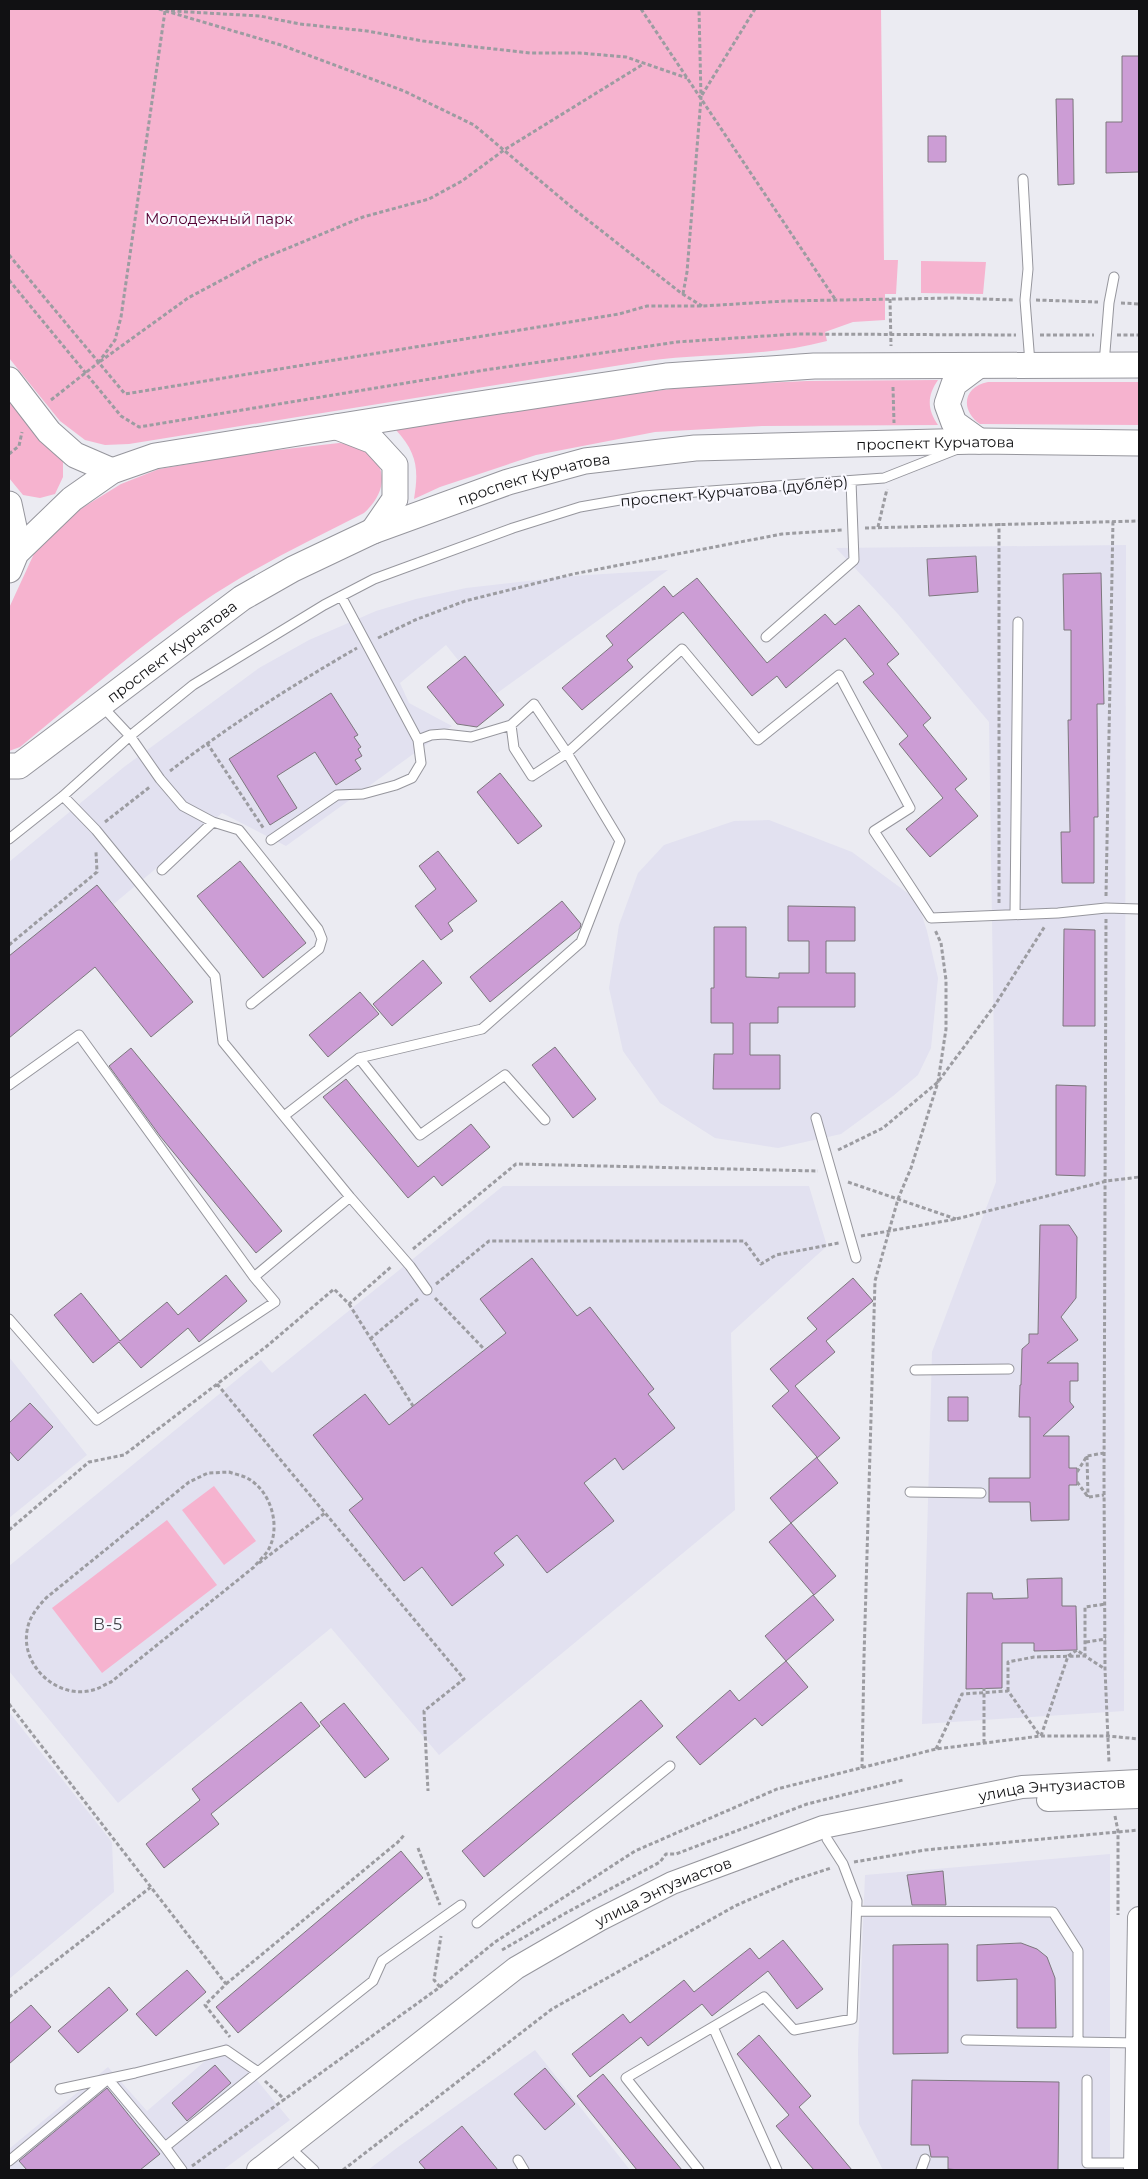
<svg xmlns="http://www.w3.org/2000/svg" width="1148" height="2179" font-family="Montserrat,sans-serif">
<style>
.built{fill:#e2e1f0}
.green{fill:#f6b3cf}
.building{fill:#cc9dd5;stroke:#7c777d}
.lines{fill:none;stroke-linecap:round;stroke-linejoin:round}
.service-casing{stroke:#96969d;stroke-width:11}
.tertiary-casing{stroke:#96969d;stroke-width:24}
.secondary-casing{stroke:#96969d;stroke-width:27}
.path{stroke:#9c9ca1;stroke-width:3;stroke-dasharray:4 2.5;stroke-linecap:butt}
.service{stroke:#fff;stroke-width:9}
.tertiary{stroke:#fff;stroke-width:22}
.secondary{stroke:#fff;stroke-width:25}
.labels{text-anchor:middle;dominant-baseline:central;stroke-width:4.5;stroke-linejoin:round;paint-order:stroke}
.park-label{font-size:15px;fill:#550032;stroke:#f9f8ff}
.street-label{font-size:15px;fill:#111113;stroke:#f9f8ff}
.neighbourhood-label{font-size:16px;letter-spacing:1px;fill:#434248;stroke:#f9f8ff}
</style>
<rect width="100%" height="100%" fill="#ebebf2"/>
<path class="built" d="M1126,545l-2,1166 -202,13 10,-372 64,-170 -7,-460 -91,-108 -62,-66z
M668,570l-179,129 -43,-54 -46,38 9,20 43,23 -166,120 -64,-33 -213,179v-130l115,-95 135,-99 50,-28 67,-29 40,-12 50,-11 106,-12z
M769,820l83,32 65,48 10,31 11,47 -7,70 -13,27 -25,21 -52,38 -63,14 -63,-10 -55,-35 -37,-52 -14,-63 10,-63 19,-52 26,-28 70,-24z
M503,1186h306l18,60 -96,87 4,177 -296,245 -108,-127 -213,175 -109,-132v-105l252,-206 11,13z
M9,1357l78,98 -78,63z
M9,1712l103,130 2,50 -105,87z
M1110,1854v316h-227l-24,-46 -1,-73 7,-176z
M226,2043l64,77 -67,50h-214v-21l99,-82 39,44z
M535,2050l95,120h-262l30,-23z"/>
<path class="green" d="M9,9h872l3,251h14l-2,34h-11v26l-32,2 -28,10 2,9c-59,16 -121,12 -181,20l-517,83 -24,1 -20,-5 -25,-19 -51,-63z
M921,261l65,1 -3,32 -62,-1z
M938,380c-11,16 -11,29 0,45l-176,1 -107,6 -119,23 -96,32 -26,12c5,-30 3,-46 -18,-69l158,-26 140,-18 113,-5z
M988,382h151v43l-159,-1c-20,-14 -17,-37 8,-42z
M9,391l54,67v19l-8,17 -15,4 -17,-3 -14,-17z
M339,443c43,2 58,41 25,70 -55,28 -112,55 -163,90 -62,43 -122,96 -181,144l-11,4v-143l29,-63 23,-24 60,-37 38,-15 92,-16z
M214,1486l42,55 -32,24 -42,-55z
M167,1520l50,65 -115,88 -50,-65z"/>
<path class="building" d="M1122,56h17v116l-33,1v-51h16z
M1056,99h17l1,85 -16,1z
M928,136h18v26h-18z
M976,556l2,36 -49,4 -2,-37z
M1101,573l3,131h-7l1,113h-4v66h-32l-1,-51h9l-2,-112h3v-90h-7l-1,-56z
M697,578l70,85 58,-49 10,11 24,-20 40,49 -12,10 44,54 -8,7 44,54 -12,10 23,27 -48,41 -24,-28 37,-31 -44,-54 9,-8 -45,-54 11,-8 -29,-36 -59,50 -9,-12 -25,20 -69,-84 -56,48 6,7 -51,43 -20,-22 51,-43 -7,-9 58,-50 9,11z
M465,656l39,49 -27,22 -20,-3 -30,-37z
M331,693l27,42 -4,2 7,10 -3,2 4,7 -7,4 6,9 -25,16 -21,-33 -38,24 20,32 -27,17 -41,-66z
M500,773l42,53 -24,18 -41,-52z
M438,851l39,50 -29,22 5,8 -12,9 -26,-34 21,-17 -17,-23z
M240,861l66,82 -43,35 -66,-82z
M97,885l96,117 -42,35 -56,-70 -86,71v-82z
M562,901l19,23 -1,4 -90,74 -20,-25z
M788,906l67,1v34h-29v32h29v34h-77v16h-28v32h30v34h-67l1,-35h19v-31h-22v-35h3v-61h32v50l33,1v-5h30v-32h-21z
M1064,929l31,1v96h-32z
M423,960l19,23 -50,43 -19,-22z
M360,992l19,22 -51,43 -19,-22z
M555,1047l41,52 -23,19 -41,-53z
M131,1048l151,183 -26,22 -96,-117 -51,-70z
M346,1079l72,88 53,-43 19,23 -48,39 -8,-10 -26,22 -85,-101z
M1056,1085l30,1 -1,90 -29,-1z
M1040,1225h29l8,12 -1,61 -15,19 17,23 -31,23h31v18h-8v21l4,5 -31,29h26v32h8v17h-8v35l-38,1 -1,-19h-41v-24h41v-61h-11l1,-32h1l1,-36 7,-6v-9h9z
M532,1258l45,58 13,-9 64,82 -6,5 27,34 -52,42 -8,-12 -31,25 30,38 -67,52 -30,-38 -23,18 10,12 -52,41 -30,-39 -18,14 -55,-71 14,-11 -50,-64 52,-41 24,31 117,-92 -26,-34z
M226,1275l21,26 -48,41 -11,-14 -47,40 -22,-26 -26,21 -39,-48 27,-22 39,48 47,-39 11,13z
M853,1278l20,23 -47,40 9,11 -40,34 45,52 -23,20 21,25 -47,40 -21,-25 47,-41 -45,-51 17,-15 -19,-22 47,-40 -10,-11z
M948,1397h20v24h-20z
M30,1403l23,24 -35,34 -9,-10v-28z
M791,1523l45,53 -22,19 -45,-53z
M1062,1578v28h14l1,44 -43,1v-8h-32v45l-36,1 1,-96h25l1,6 35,-1 -1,-19z
M813,1595l21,25 -48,41 -21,-25z
M786,1661l22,26 -46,39 -7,-8 -55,47 -24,-28 54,-47 9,11z
M641,1700l22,26 -179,151 -22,-26z
M301,1702l19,24 -109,88 8,10 -55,44 -18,-24 54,-44 -8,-11z
M344,1703l45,56 -24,19 -45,-56z
M401,1851l22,27 -185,155 -22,-26z
M943,1871l3,34h-34l-5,-30z
M783,1940l40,49 -26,20 -29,-38 -56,45 -10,-12 -54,42 -7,-9 -51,40 -18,-23 51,-40 7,9 54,-43 10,12 56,-44 9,11z
M1021,1943l16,6 10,8 8,21 1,50h-39v-49l-40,2v-36z
M948,1944v109l-55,1v-109z
M187,1970l19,22 -50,44 -20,-22z
M109,1987l19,23 -50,43 -20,-22z
M31,2005l20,22 -42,37v-40z
M759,2035l52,61 -12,11 53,63h-38l-38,-44 13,-11 -52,-61z
M215,2065l16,18 -44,38 -15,-18z
M545,2068l30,36 -30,26 -31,-36z
M603,2074l79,96h-45l-60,-74z
M912,2080l147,2 -1,88h-98l-12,-1v-12h-17l-2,-12h-18z
M107,2088l53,66 -20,16h-113l-8,-9z
M462,2126l36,44h-72l-7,-8z"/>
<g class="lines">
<g class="service-casing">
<path id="service" d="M1023,179l5,90 -3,31 5,63
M1104,364l5,-61 5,-26
M341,596l77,144 13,-5 13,-1 27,3 40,-12 23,-21 33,49 53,88 -39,101 -99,87 -123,29
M766,637l88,-77 -3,-79
M101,705l29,31 30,43 23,27 30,16 26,8 79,99 4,10 -3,10 -68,55
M511,725l3,23 18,28 35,-23 115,-104 76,91 81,-65 71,133 -36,23 57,87 127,-5 48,-5 33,1
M63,796l33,34 119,146 8,66 127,155 60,69 17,24
M9,839l54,-43 67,-60 63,-51 131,-80 50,-26 139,-51 67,-21 63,-11 241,-18 71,-28
M271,840l66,-45 26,-1 33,-9 16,-7 9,-15 -3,-23
M162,870l51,-48
M1015,914l3,-292
M9,1085l70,-50 175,242
M284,1116l75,-58 61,77 85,-60 40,45
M816,1118l40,140
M9,1319l88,101 178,-118 -21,-25 96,-80
M915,1370l94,-1
M910,1492l71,1
M857,1911l196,1 25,39v91
M477,1923l193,-157
M713,2027l64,143
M966,2040l171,3
M1087,2080v83h47
M60,2089l75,-16 91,-23 32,22 115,-91 9,-20 79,-56
M298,2155l16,15
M518,2160l6,10
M9,2161l99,-82 57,68
M182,2170l-17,-23 93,-75
M699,2170l-73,-92 138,-81 30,33 58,-11 5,-118 -14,-37 -16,-25
M921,2170l4,-11"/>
</g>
<g class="tertiary-casing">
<g id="tertiary">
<path d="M1048,1800l91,-3"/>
<path id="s1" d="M258,2170l258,-202 83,-48 73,-37 151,-56 199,-40 117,-6"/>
<path d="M1135,2170l4,-252"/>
</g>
</g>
<g class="secondary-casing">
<g id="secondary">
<path d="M978,366l-24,18 -7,20 7,19 25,18"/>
<path d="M9,380l40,52 26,23 37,16"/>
<path d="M337,427l36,14 22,24v34l-22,32"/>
<path d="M9,504l6,28 1,21"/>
<path d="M9,570l7,-17 56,-54 40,-28 43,-15 298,-48 213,-32 148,-10 325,-1"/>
<path id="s2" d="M9,766h10l223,-168 51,-29 80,-38 135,-49 77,-21 110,-13 284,-7 160,2"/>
</g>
</g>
<path class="path" d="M159,9l122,36 123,46 70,34 101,85 106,83 21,13
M641,9l194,290
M165,11l-44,306 -6,23 -17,23 90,-65 71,-38 104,-43 66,-18 33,-18 42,-31 141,-87
M171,11l89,5 40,8 67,7 56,10 107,12h50l46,4 61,21
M702,95l53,-86
M9,255l116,139 494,-80 28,-8h56l82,-5 169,-3 59,2
M9,280l112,136 18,11 346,-57 192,-28 118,-8 221,1
M683,294l4,-22 14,-174 -2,-89
M890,299l1,47
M1036,300l62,2
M1121,303l18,1
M1040,335h54
M1117,335h22
M893,387l1,36
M51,400l47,-37
M9,454l10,-8 3,-14
M878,527l9,-38
M865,528l274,-7
M378,638l37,-18 50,-19 108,-27 209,-40 60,-4
M207,743l57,86
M170,771c59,-45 121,-85 187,-123
M105,822l46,-36
M1106,896l7,-376
M999,903v-380
M1106,919l-2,558 1,192 4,94
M9,945l88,-73 -1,-20
M838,1150l45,-22 55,-46 57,-77 50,-79
M848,1182l108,37
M861,1236l95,-17 151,-38 32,-4
M413,1249l103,-85 302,7
M436,1284l53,-43h255l17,23 15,-9 63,-12
M435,1298l50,52
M349,1304l64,102
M370,1339l48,-40
M217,1384l247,295 -40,32 4,80
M1087,1456l1,41
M229,1472c5,2 12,3 18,6 25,13 35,51 20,74 -4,5 -9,10 -13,15l-143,115c-6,2 -12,7 -18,8 -34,10 -72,-23 -66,-59 2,-14 10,-23 19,-33l143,-116 19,-9z
M1077,1472l10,-16 17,-3
M1077,1482l11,15 16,-2
M9,1530l80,-68 35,-7 143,-109 67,-57 15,15 43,-38
M259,1563l66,-50
M1086,1642l20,-3
M1008,1691v-29l26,-5 51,-1 20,13
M9,1704l217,280 -21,21 25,32
M1041,1736l27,-80 9,-6 8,6v-49l21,-3
M984,1743v-55
M936,1749l26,-55 46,-3 32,45
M862,1768l2,-111 11,-376 23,-82 13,-31 27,-86 8,-53v-49l-5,-37 -6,-13
M1115,1816l3,15v84
M418,1848l22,57
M854,1862l71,-12 214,-20
M502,1950l62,-36 96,-52 6,-8h10l131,-50 96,-24
M226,1984l172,-142 7,-8
M440,1987l-6,-7 7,-44
M9,1997l142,-110
M265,2081l20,19
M192,2166l248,-179 55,-45 140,-91 142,-62 159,-40 105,-13h67l31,3
M343,2170l209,-161 183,-103 59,-26 37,-12"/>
<use href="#service" class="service"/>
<use href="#tertiary" class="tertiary"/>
<use href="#secondary" class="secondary"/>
</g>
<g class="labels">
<g class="park-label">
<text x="219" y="218">Молодежный парк</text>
</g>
<g class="street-label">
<text stroke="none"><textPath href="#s2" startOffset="1011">проспект Курчатова</textPath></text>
<text stroke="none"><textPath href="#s2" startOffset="606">проспект Курчатова</textPath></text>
<text transform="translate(734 491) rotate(-5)">проспект Курчатова (дублёр)</text>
<text stroke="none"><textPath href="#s2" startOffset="201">проспект Курчатова</textPath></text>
<text stroke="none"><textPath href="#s1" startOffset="899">улица Энтузиастов</textPath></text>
<text stroke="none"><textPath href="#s1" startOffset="494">улица Энтузиастов</textPath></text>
</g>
<g class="neighbourhood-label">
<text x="108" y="1624">В-5</text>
</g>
</g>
<rect width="1148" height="2179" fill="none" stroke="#111113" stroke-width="20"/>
</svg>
